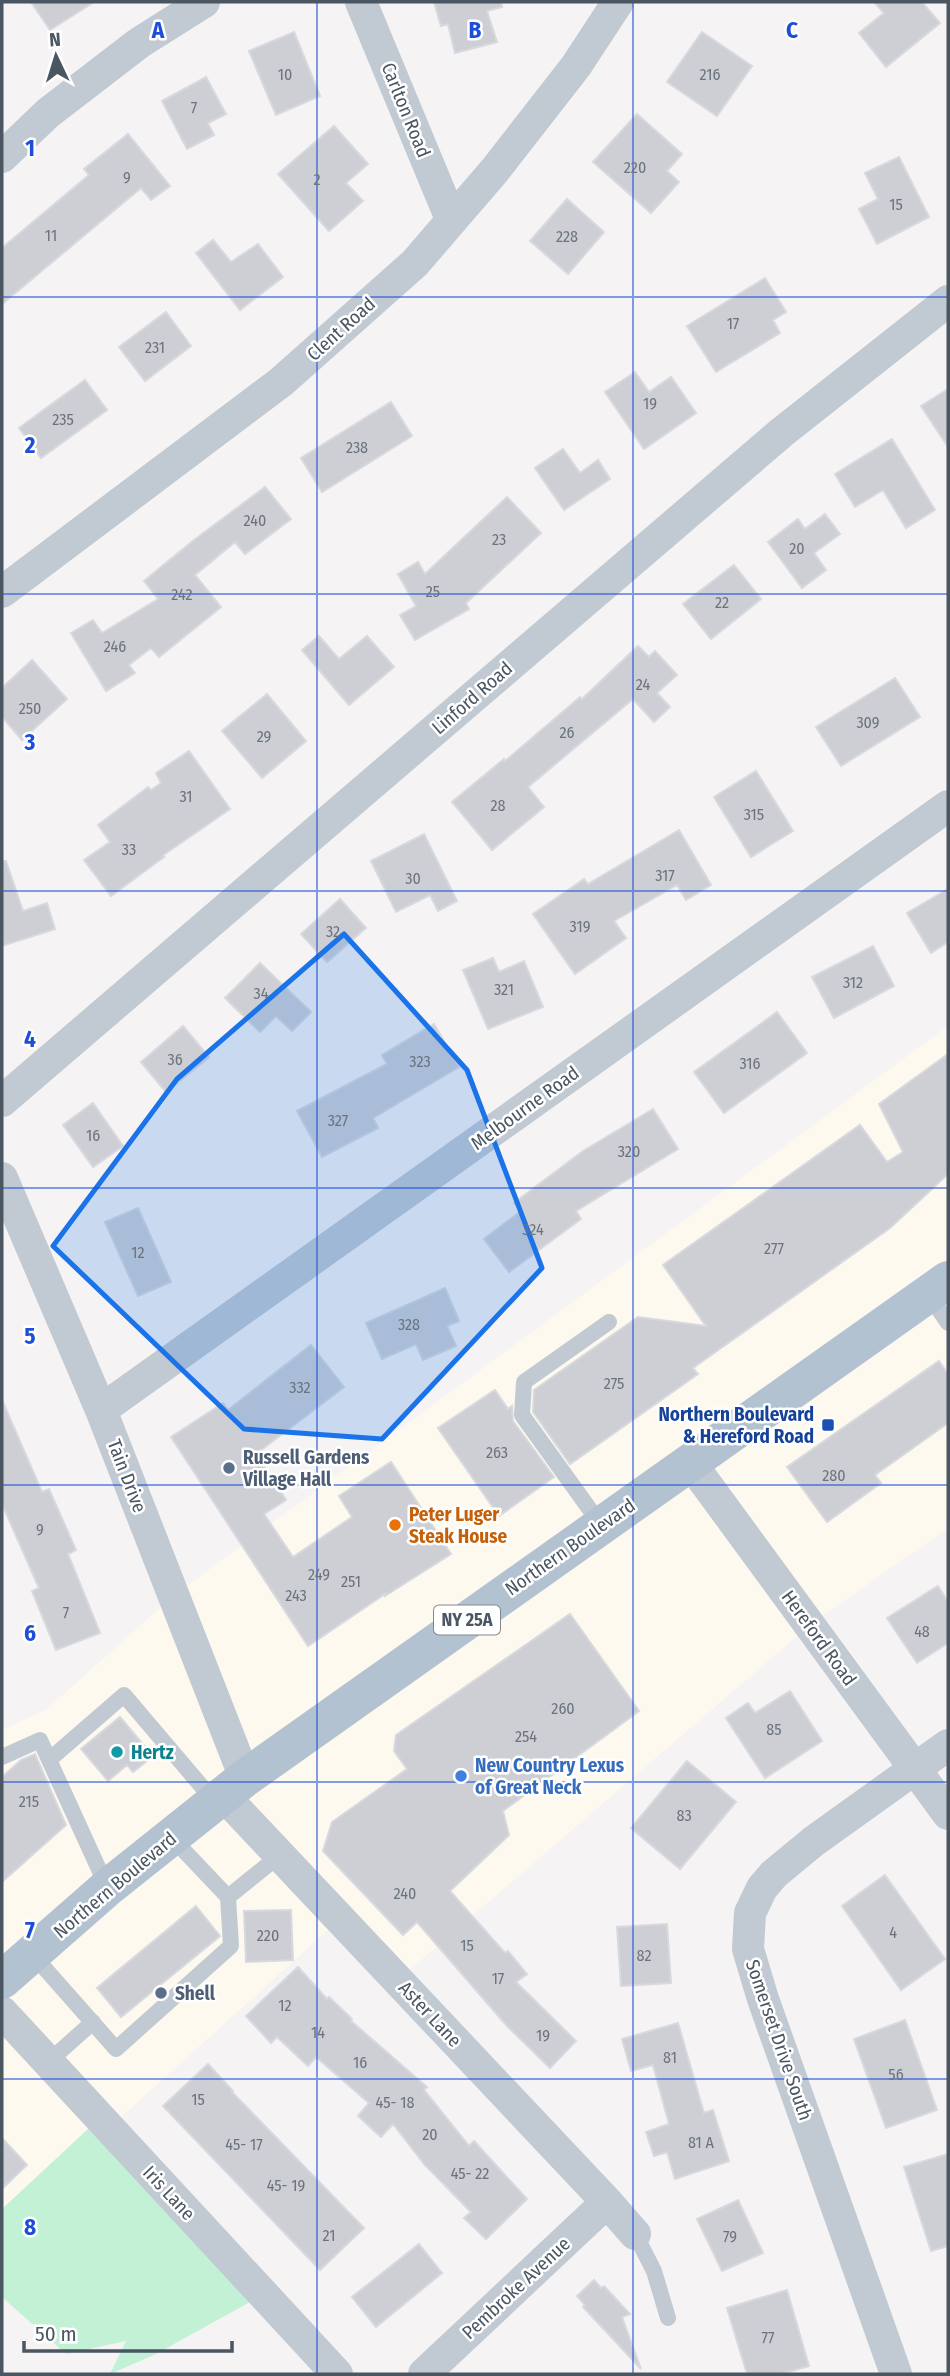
<svg xmlns="http://www.w3.org/2000/svg" width="950" height="2376" font-family="'Fira Sans Condensed',sans-serif">
<style>
.commercial{fill:#fdf9ef}
.green{fill:#c3f1d5}
.building{fill:#cdcfd5;stroke:#d7d9de;stroke-width:2}
.lines{fill:none;stroke-linecap:round;stroke-linejoin:round}
.lane{stroke:#c1cad2;stroke-width:16}
.street{stroke:#c1cad2;stroke-width:32}
.primary{stroke:#b3c2d1;stroke-width:38}
.marked{fill:#1a73e8;fill-opacity:0.2;stroke:#1a73e8;stroke-width:5;stroke-linejoin:round}
.grid{fill:none;stroke:#1d4ed8;stroke-width:2;stroke-opacity:0.55}
.transit-dot{fill:#1a4fb4;stroke:#fff;stroke-width:2.5}
.service-dot{fill:#5c6f8a;stroke:#fff;stroke-width:2.5}
.food-dot{fill:#e8710a;stroke:#fff;stroke-width:2.5}
.culture-dot{fill:#0f9aa8;stroke:#fff;stroke-width:2.5}
.shop-dot{fill:#3f7fe0;stroke:#fff;stroke-width:2.5}
.labels{text-anchor:middle;dominant-baseline:central;stroke-width:5;stroke-linejoin:round;paint-order:stroke}
.number-label{font-size:16px;fill:#6b747e}
.shield{fill:#fff;stroke:#808990;stroke-width:2}
.shield-label{font-size:18px;font-weight:bold;fill:#4a5661}
.street-label{font-size:19px;fill:#4a5661;stroke:#fff}
.transit-label{font-size:19px;font-weight:bold;fill:#164399;stroke:#fff;text-anchor:end}
.service-label{font-size:19px;font-weight:bold;fill:#4e5e75;stroke:#fff;text-anchor:start}
.food-label{font-size:19px;font-weight:bold;fill:#c56008;stroke:#fff;text-anchor:start}
.culture-label{font-size:19px;font-weight:bold;fill:#0d838f;stroke:#fff;text-anchor:start}
.shop-label{font-size:19px;font-weight:bold;fill:#366cbe;stroke:#fff;text-anchor:start}
.grid-label{font-size:23px;text-anchor:middle;font-weight:bold;fill:#1d4ed8;stroke:#fff;stroke-width:5;stroke-linejoin:round;paint-order:stroke}
</style>
<rect width="100%" height="100%" fill="#f5f3f3"/>
<path class="commercial" d="M948,1026v502l-138,97 -412,355 -58,-61 -231,209 -10,-10 -97,91v-479l45,-21 126,-113z"/>
<path class="green" d="M100,2118l163,177 -109,60 -44,19 16,-33 -60,13 -64,-57v-88z"/>
<path class="building" d="M31,2h63l-44,28z
M434,2h67l1,5 -15,4 10,31 -42,11 -7,-29 -7,2z
M874,2h48l18,21 -54,44 -27,-34 25,-20z
M294,32l26,64 -44,19 -27,-64z
M702,32l50,34 -35,50 -50,-34z
M206,77l20,37 -18,9 6,12 -27,14 -25,-48z
M637,114l45,40 -15,17 12,11 -28,31 -58,-51z
M334,126l34,38 -22,19 17,18 -34,30 -51,-57z
M128,134l42,52 -19,14 -10,-12 -139,116v-56l87,-73 -5,-6z
M899,157l30,60 -52,27 -18,-35 19,-10 -13,-26z
M567,199l37,33 -36,42 -38,-33z
M213,240l18,22 27,-18 25,33 -43,33 -44,-57z
M765,278l21,34 -13,8 7,13 -64,39 -29,-46z
M166,312l25,34 -46,35 -26,-34z
M635,372l14,20 22,-15 25,36 -52,36 -39,-57z
M85,380l22,30 -66,48 -22,-30z
M948,389v58l-27,-41z
M391,402l21,34 -90,56 -21,-34z
M892,439l43,71 -29,18 -23,-38 -28,17 -20,-33z
M563,449l17,24 18,-13 12,19 -46,31 -29,-42z
M265,487l26,32 -46,35 -10,-12 -40,33 26,32 -62,50 -8,-9 -22,17 6,8 -29,18 -35,-58 22,-13 9,13 56,-34 -14,-18 50,-41z
M507,497l34,36 -75,70 3,6 -54,31 -15,-25 16,-9 -18,-32 20,-12 7,12z
M825,514l15,20 -26,19 12,17 -24,18 -34,-46 30,-23 7,10z
M734,565l27,34 -50,40 -28,-35z
M319,636l20,23 28,-23 27,31 -45,38 -47,-55z
M638,646l11,11 6,-6 22,24 -20,18 13,14 -16,15 -21,-23 -105,88 16,20 -52,43 -40,-48 52,-43 1,2 75,-64 2,2z
M32,660l35,39 -45,41 -20,-23v-29z
M895,678l25,39 -79,49 -25,-39z
M267,694l39,47 -44,37 -40,-47z
M189,751l41,58 -68,47 2,1 -53,39 -27,-36 26,-18 -12,-17 50,-38 3,3 10,-7 -5,-10z
M756,771l37,60 -42,26 -37,-60z
M679,830l32,55 -25,15 -9,-15 -63,36 12,17 -51,36 -42,-60 51,-35 4,5z
M424,834l33,67 -19,10 -8,-16 -34,17 -25,-51z
M2,861h4l17,50 24,-8 8,26 -53,17z
M948,889v53l-17,11 -24,-40z
M340,899l26,29 -39,34 -26,-28z
M873,946l21,40 -60,32 -22,-41z
M493,958l6,14 25,-11 19,46 -55,22 -25,-59z
M260,963l51,49 -19,19 -16,-15 -16,16 -35,-34z
M777,1012l30,41 -83,60 -30,-41z
M434,1024l25,43 -86,51 5,10 -56,29 -25,-46 90,-47 -5,-9z
M183,1026l26,31 -43,35 -25,-30z
M948,1054v120l-58,54 -197,140 5,6 -128,90 -37,-52 1,-22 104,-73 68,9 -43,-61 197,-140 27,37 16,-10 -24,-48z
M93,1103l30,43 -30,21 -30,-42z
M653,1109l25,40 -102,62 5,8 -72,53 -25,-33 37,-28 -7,-8 69,-52z
M138,1208l33,74 -33,14 -33,-74z
M445,1288l14,33 -12,5 9,20 -33,14 -7,-16 -34,15 -16,-36z
M311,1345l33,42 -88,67 30,46 -22,14 29,43 59,-40 -13,-21 52,-34 60,92 -66,42v-2l-77,52 -137,-209 52,-34 5,7z
M939,1361l9,13v49l-73,52 6,8 -54,39 -40,-55z
M495,1390l13,19 4,-3 1,15 41,56 -55,39 -61,-88z
M2,1400l40,92 7,-3 27,61 -8,4 32,79 -44,17 -24,-59 7,-3 -37,-84z
M938,1586l10,16v41l-31,20 -30,-45z
M570,1614l69,97 -136,100 6,24 -59,56 55,62 3,-2 19,23 -11,8 60,59 -26,27 -43,-42 -90,-104 -14,13 -80,-84 9,-29 75,-53 -13,-18 2,-16z
M790,1691l32,50 -57,37 -39,-60 22,-15 7,10z
M120,1717l33,39 -20,16 -6,-7 -19,16 -27,-32z
M35,1754l31,71 -64,57v-105l19,-17z
M687,1761l49,41 -56,67 -49,-41z
M885,1875l60,84 -44,31 -59,-84z
M196,1906l24,30 -99,81 -24,-29z
M291,1910l2,50 -47,2 -2,-51z
M667,1924l4,59 -50,3 -4,-59z
M298,1967l29,32 2,-2 23,22 -1,2 76,66 -3,3 45,56 5,-5 53,58 -41,40 -22,-21 7,-6 -46,-47 -32,-41 -12,13 -23,-21 11,-13 -53,-46 -8,9 -31,-29 -6,6 -25,-27z
M905,2020l32,90 -51,18 -32,-89z
M678,2023l26,90 9,-3 16,51 -54,18 -8,-27 -13,4 -8,-24 23,-8 -16,-59 -22,6 -9,-32z
M208,2064l25,27 -1,1 132,136 -44,42 -157,-164z
M2,2138l25,27 -25,24z
M948,2154v92l-17,5 -27,-84z
M738,2200l25,53 -41,18 -25,-52z
M419,2244l23,29 -66,54 -24,-30z
M594,2280l7,8 3,-2 26,28 -8,3 19,52 -58,-62 2,-2 -8,-9z
M787,2290l22,76 -28,8h-34l-20,-66z"/>
<g class="lines">
<path class="lane" d="M928,1294l20,29
M601,1525l-79,-110 2,-33 85,-60
M2,1757l38,-17 67,147
M49,1760l75,-65 91,107
M228,1897l52,-42
M33,1955l83,94 115,-103 -3,-49 -57,-60
M48,2062l45,-40
M635,2234l19,37 14,47"/>
<path class="street" d="M361,2l90,217
M2,157l46,-44 91,-70 65,-41
M2,592l279,-210 134,-119 80,-93 81,-104 42,-64
M2,1101l779,-668 167,-132
M2,1178l99,232 144,368
M101,1410l847,-604
M690,1462l258,352
M223,1795l384,407 28,32
M2,2012l335,362
M424,2374l183,-172
M896,2374l-133,-375 -15,-50 2,-36 12,-25 12,-14 40,-33 134,-96"/>
<path class="primary" d="M2,1980l105,-92 138,-110 703,-498"/>
</g>
<path class="marked" d="M344,934l123,136 75,198 -160,171 -138,-10 -191,-183 124,-167z"/>
<path class="grid" d="M317,2v2372M633,2v2372M2,297h946M2,594h946M2,891h946M2,1188h946M2,1485h946M2,1782h946M2,2079h946"/>
<rect class="transit-dot" x="821" y="1418" width="14" height="14" rx="3.5"/>
<g class="service-dot">
<circle cx="229" cy="1468" r="7"/>
<circle cx="161" cy="1993" r="7"/>
</g>
<circle class="food-dot" cx="395" cy="1525" r="7"/>
<circle class="culture-dot" cx="117" cy="1752" r="7"/>
<circle class="shop-dot" cx="461" cy="1776" r="7"/>
<g class="labels">
<g class="number-label">
<text x="285" y="74">10</text>
<text x="710" y="74">216</text>
<text x="194" y="107">7</text>
<text x="635" y="167">220</text>
<text x="127" y="177">9</text>
<text x="317" y="179">2</text>
<text x="896" y="204">15</text>
<text x="51" y="235">11</text>
<text x="567" y="236">228</text>
<text x="733" y="323">17</text>
<text x="155" y="347">231</text>
<text x="650" y="403">19</text>
<text x="63" y="419">235</text>
<text x="357" y="447">238</text>
<text x="255" y="520">240</text>
<text x="499" y="539">23</text>
<text x="797" y="548">20</text>
<text x="433" y="591">25</text>
<text x="182" y="594">242</text>
<text x="722" y="602">22</text>
<text x="115" y="646">246</text>
<text x="643" y="684">24</text>
<text x="30" y="708">250</text>
<text x="868" y="722">309</text>
<text x="567" y="732">26</text>
<text x="264" y="736">29</text>
<text x="186" y="796">31</text>
<text x="498" y="805">28</text>
<text x="754" y="814">315</text>
<text x="129" y="849">33</text>
<text x="665" y="875">317</text>
<text x="413" y="878">30</text>
<text x="580" y="926">319</text>
<text x="333" y="931">32</text>
<text x="853" y="982">312</text>
<text x="504" y="989">321</text>
<text x="261" y="993">34</text>
<text x="175" y="1059">36</text>
<text x="420" y="1061">323</text>
<text x="750" y="1063">316</text>
<text x="338" y="1120">327</text>
<text x="93" y="1135">16</text>
<text x="629" y="1151">320</text>
<text x="533" y="1229">324</text>
<text x="774" y="1248">277</text>
<text x="138" y="1252">12</text>
<text x="409" y="1324">328</text>
<text x="614" y="1383">275</text>
<text x="300" y="1387">332</text>
<text x="497" y="1452">263</text>
<text x="834" y="1475">280</text>
<text x="40" y="1529">9</text>
<text x="319" y="1574">249</text>
<text x="351" y="1581">251</text>
<text x="296" y="1595">243</text>
<text x="66" y="1612">7</text>
<text x="922" y="1631">48</text>
<text x="563" y="1708">260</text>
<text x="774" y="1729">85</text>
<text x="526" y="1736">254</text>
<text x="29" y="1801">215</text>
<text x="684" y="1815">83</text>
<text x="405" y="1893">240</text>
<text x="893" y="1932">4</text>
<text x="268" y="1935">220</text>
<text x="467" y="1945">15</text>
<text x="644" y="1955">82</text>
<text x="498" y="1978">17</text>
<text x="285" y="2005">12</text>
<text x="318" y="2032">14</text>
<text x="543" y="2035">19</text>
<text x="670" y="2057">81</text>
<text x="360" y="2062">16</text>
<text x="896" y="2074">56</text>
<text x="198" y="2099">15</text>
<text x="395" y="2102">45- 18</text>
<text x="430" y="2134">20</text>
<text x="701" y="2142">81 A</text>
<text x="244" y="2144">45- 17</text>
<text x="470" y="2173">45- 22</text>
<text x="286" y="2185">45- 19</text>
<text x="329" y="2235">21</text>
<text x="730" y="2236">79</text>
<text x="768" y="2337">77</text>
</g>
<rect class="shield" x="434" y="1605.5" width="66" height="29" rx="5"/>
<g class="shield-label">
<text x="467" y="1620">NY 25A</text>
</g>
<g class="street-label">
<text transform="translate(406 110) rotate(68)">Carlton Road</text>
<text transform="translate(341 329) rotate(-42)">Clent Road</text>
<text transform="translate(472 698) rotate(-41)">Linford Road</text>
<text transform="translate(525 1108) rotate(-36)">Melbourne Road</text>
<text transform="translate(127 1476) rotate(69)">Tain Drive</text>
<text transform="translate(570 1547) rotate(-35)">Northern Boulevard</text>
<text transform="translate(819 1638) rotate(54)">Hereford Road</text>
<text transform="translate(115 1885) rotate(-40)">Northern Boulevard</text>
<text transform="translate(430 2014) rotate(47)">Aster Lane</text>
<text transform="translate(779 2040) rotate(71)">Somerset Drive South</text>
<text transform="translate(169 2193) rotate(47)">Iris Lane</text>
<text transform="translate(516 2288) rotate(-43)">Pembroke Avenue</text>
</g>
<g class="transit-label">
<text x="814" y="1414">Northern Boulevard<tspan x="814" dy="22">&amp; Hereford Road</tspan></text>
</g>
<g class="service-label">
<text x="243" y="1457">Russell Gardens<tspan x="243" dy="22">Village Hall</tspan></text>
<text x="175" y="1993">Shell</text>
</g>
<g class="food-label">
<text x="409" y="1514">Peter Luger<tspan x="409" dy="22">Steak House</tspan></text>
</g>
<g class="culture-label">
<text x="131" y="1752">Hertz</text>
</g>
<g class="shop-label">
<text x="475" y="1765">New Country Lexus<tspan x="475" dy="22">of Great Neck</tspan></text>
</g>
</g>
<g class="grid-label">
<text x="158" y="38">A</text>
<text x="475" y="38">B</text>
<text x="792" y="38">C</text>
<text x="30" y="156">1</text>
<text x="30" y="453">2</text>
<text x="30" y="750">3</text>
<text x="30" y="1047">4</text>
<text x="30" y="1344">5</text>
<text x="30" y="1641">6</text>
<text x="30" y="1938">7</text>
<text x="30" y="2235">8</text>
</g>
<rect width="950" height="2376" fill="none" stroke="#4a5661" stroke-width="7"/>
<g transform="translate(56 56) rotate(356)" stroke="#ffffff" stroke-width="5" paint-order="stroke">
<path d="M0-5L12 26L0 18L-12 26Z" fill="#4a5661"/>
<text y="-10" font-size="19" font-weight="bold" text-anchor="middle" fill="#4a5661">N</text>
</g>
<path d="M24 2341v10h208v-10" fill="none" stroke="#4a5661" stroke-width="3.5"/>
<text x="35" y="2341" font-size="21" fill="#4a5661" stroke="#ffffff" stroke-width="5" paint-order="stroke">50 m</text>
</svg>
